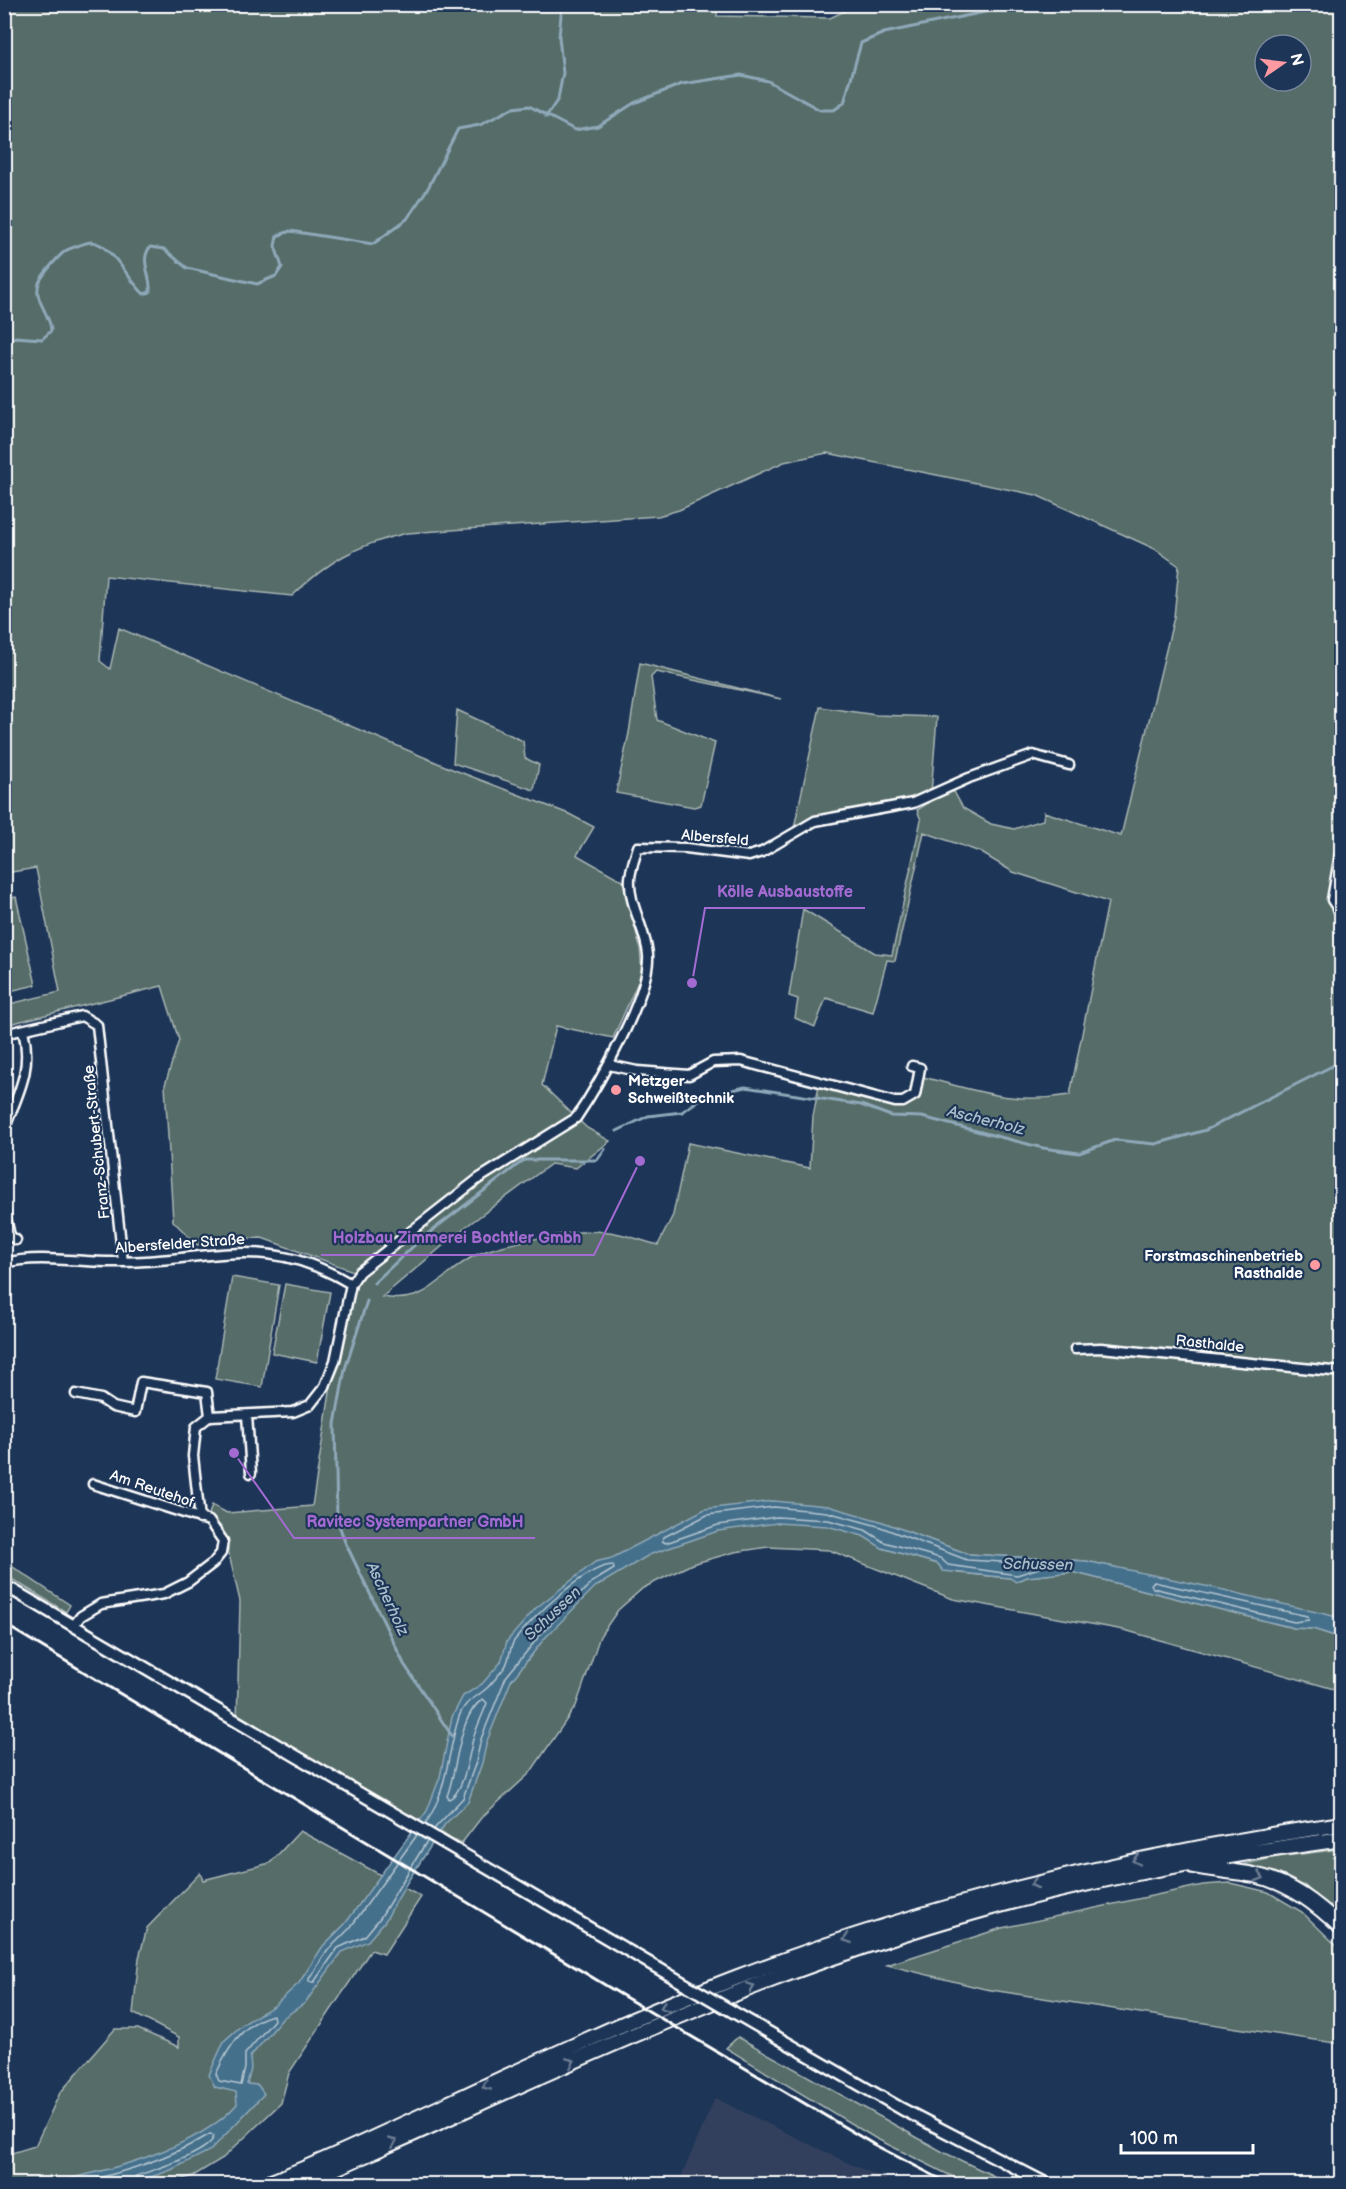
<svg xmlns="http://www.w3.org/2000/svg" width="1346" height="2189" font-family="'Balsamiq Sans',sans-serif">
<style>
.built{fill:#31415d}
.green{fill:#556c68;stroke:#aab6b4;stroke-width:1.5;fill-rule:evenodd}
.water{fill:#45708c;stroke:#8fa9ba;stroke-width:1.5}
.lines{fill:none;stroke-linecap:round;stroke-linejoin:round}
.shore{stroke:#b5c6d1;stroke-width:1.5}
.stream{stroke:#8fa9ba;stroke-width:3}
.minor-casing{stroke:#fff;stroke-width:13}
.tertiary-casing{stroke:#fff;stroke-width:15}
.trunk-casing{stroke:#fff;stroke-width:18}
.minor{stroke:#1d3557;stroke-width:8}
.tertiary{stroke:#1d3557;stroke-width:10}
.trunk{stroke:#1d3557;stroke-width:14}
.rail{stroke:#fff;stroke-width:3}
.tertiary-bridge-casing{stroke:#fff;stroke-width:15;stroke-linecap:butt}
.tertiary-bridge{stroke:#1d3557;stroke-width:10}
.oneway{stroke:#6c7c92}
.poi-dot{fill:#ff9aa2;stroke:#1d3557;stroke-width:2}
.labels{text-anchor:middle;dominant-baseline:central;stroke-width:4.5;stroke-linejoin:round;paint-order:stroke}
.street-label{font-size:15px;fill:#fff;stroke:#1d3557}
.poi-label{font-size:15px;font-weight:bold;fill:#fff;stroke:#1d3557;text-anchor:start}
.water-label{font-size:16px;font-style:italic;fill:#abbfcb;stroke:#1d3557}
.leader{fill:none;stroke:#a36bd2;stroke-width:2}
.callout-dot{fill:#a36bd2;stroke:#1d3557;stroke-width:2}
.callout-label{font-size:16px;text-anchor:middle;font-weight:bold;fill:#a36bd2;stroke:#1d3557;stroke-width:4.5;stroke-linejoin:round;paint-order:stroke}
</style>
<rect width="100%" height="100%" fill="#1d3557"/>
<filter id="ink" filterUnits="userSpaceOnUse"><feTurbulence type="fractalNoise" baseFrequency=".0167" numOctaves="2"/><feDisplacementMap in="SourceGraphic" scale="12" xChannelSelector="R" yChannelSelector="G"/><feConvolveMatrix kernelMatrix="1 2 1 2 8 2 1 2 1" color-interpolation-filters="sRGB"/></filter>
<g filter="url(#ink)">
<path class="built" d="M715,2098l133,65 49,21h-219z"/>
<path class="green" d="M717,4v12l113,2 29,-14 482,1v1613l-255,-57 -118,-7 -88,-33 2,27 56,16 20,9 53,5 5,4 11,-5 45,-5 221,56 20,1 28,9v53l-217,-61 -171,-31 -124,-49 -61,-3 -33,5 -43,12 -49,24 -25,22 -18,26 -24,70 -46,67 -49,45 -20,26 -52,-30 1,11 -173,-102 3,-122 -17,-72 -14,-15 3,-9 15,8 85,-7 23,-145 16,-77 8,-11 -97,-35 -35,1 -30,6 -24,-24 -8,-136 14,-45 -17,-54 -157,39v-20l55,-13 -24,-124 -31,5v-868zM1265,45h36v36h-36zM827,453l209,42 119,54 24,17 -5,51 -53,219 -77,-24 -1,8 -29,9 -23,-5 -28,-16 -11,-20 -35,22 4,10 -29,135 -17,-2 -72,-44 -14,87 9,3 -3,19 20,9 11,-29 47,14 14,-52 8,1 29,-129 56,20 33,20 95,30 -38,193c-60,10 -95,-5 -151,-19l-9,23 -15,3 -75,-21 -7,35 -3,52 -122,-25 -15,72 -15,30c-16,-4 -33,-11 -49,-13 -28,-4 -104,11 -131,22 -38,17 -46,52 -96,43l82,-69 87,-64 25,4 34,-27 -23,-13 -45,-43 14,-59 57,12 29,-65 -2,-26 -17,-66 -46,-26 17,-28 -25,-13 -117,-45 -333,-141 -9,41 -10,-8 6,-85 186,20c38,-36 64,-51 115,-63l251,-17 21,-6 105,-48z
M640,663l141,36 -125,-27 -5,5 6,43 58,23 -14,62 -7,2 -78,-14 13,-60z
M820,707l56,8 61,2 -6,77c-44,17 -95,10 -137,34z
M457,710l66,31 2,17 14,7 -5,25 -81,-27z
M16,897l20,88 -31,7v-93z
M232,1277l47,8 -17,102 -47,-8z
M285,1284l45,8 -13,70 -45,-9z
M5,1556l2,7 63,42 -4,7 -61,-37z
M300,1831l121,66 -37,57 -13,-4 -82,123 -8,30 -58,55 -30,18 -27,8h-161v-29l30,-9 25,-53 55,-64h23l41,18v-10l-46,-24 6,-55 8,-30 53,-55 3,7 67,-17z
M1341,1849v71l-36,-34 -35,-14 -34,-6 41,-9z
M1230,1883l38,9 34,20 39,38v94l-356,-55 -98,-24 115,-37 201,-43z
M738,2037l205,115 68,32h-44l-92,-46 -149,-90z"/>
<path class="water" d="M773,1501l55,5 52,15 88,33 118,7 138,29 117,28v20l-28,-9 -19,-1 -222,-56 -45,5 -11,5 -6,-4 -67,-7 -5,-7 -56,-16 -19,-12 -36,-10 -50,-3 -59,8 -69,24 -54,32 -50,51 -34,43 -24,60 -5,22 -14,39 -23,22 -37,57 -23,40 -17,20 -26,11 -37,51 -22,15 -33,39 1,12 -4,15 11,1 6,9 -53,56 -40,20 -40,14h-88c58,-11 156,-35 194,-80l-1,-12 -21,-5 -6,-12 15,-34 19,-17 31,-18 25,-23 24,-37 22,-22 82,-113 13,-34 12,-60 11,-21 19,-12 19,-22 6,-21 29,-33 59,-46 17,-4 93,-49z"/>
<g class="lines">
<path class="shore" d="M774,1507l53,5 51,14 89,34 70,4 2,4 -22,7 -69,-10 -8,-7 -56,-16 -19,-12 -37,-10 -51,-3 -59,8 -52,18 -4,-2 2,-4 43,-22z
M1154,1582l153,34 2,4 -15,2 -141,-34 -2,-4z
M483,1699l4,4c-4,11 -10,23 -14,36 -4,15 -9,54 -24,60l-2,-3c11,-28 11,-81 36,-97z
M425,1824c22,-31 22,-68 33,-104 6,-20 16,-20 29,-32 6,-6 13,-15 18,-21 5,-8 4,-18 9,-26 17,-22 72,-76 99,-76l1,4 -23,14 -50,51 -35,43 -25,62 -5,23 -13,36 -29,31
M417,1835l-67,93 -22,22 -19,29v3h5l24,-34 27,-12 15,-18 47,-77
M273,2015l1,5 -29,34v14l-4,17 -22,-4 -3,-7c12,-26 26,-51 57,-59z
M75,2184c46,-11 94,-25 135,-50l4,2c-4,17 -61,34 -78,40l-4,8"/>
<path class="stream" d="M546,117l12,-18 5,-26 -4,-36 3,-33
M4,348l11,-11 27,2 9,-8c0,-17 -18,-30 -12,-48 3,-8 23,-32 30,-34 7,-2 16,-7 23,-7 18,1 38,40 52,52l6,-2c2,-16 -11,-31 0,-45l14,2 23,19 70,16 19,-8 6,-9 -7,-21 2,-10 13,-5 83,13 34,-25 21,-31 30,-59 22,-4 33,-17 16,-2 46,24 23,-4 36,-23 48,-19 59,-9 27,6 52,29h14l10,-7 17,-60 23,-10 139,-29
M617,1131l31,-15 34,-4 21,-15 42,-10 116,18 30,11 31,1 121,31 36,5 36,-13 40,4 51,-14 136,-69
M374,1283l47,-44 103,-79h73l8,-11
M367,1301l-22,68 -10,55 2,95 8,23 59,122 48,72"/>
<g class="minor-casing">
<path id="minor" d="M1342,842l-10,58 10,15
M4,1034l78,-18 15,9 26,237
M609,1065l28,6 52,4 24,-13 28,-1 154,41h8l12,-7 5,-27 -8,-2
M4,1130c14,-37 29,-60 19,-100
M4,1209l6,27 6,4
M4,1263c37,-9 78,0 115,-1 91,0 144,-31 232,22
M1075,1349l26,-1 241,24
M76,1394l25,5 12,8 22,5 6,-30 66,10 3,24
M247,1415l4,58
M200,1519l-7,-63 3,-29 14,-11 83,-4 17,-7 15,-19 10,-25 16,-77 8,-12 119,-93 98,-61c22,-32 75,-126 72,-163 -2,-26 -20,-50 -18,-77 1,-10 5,-21 8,-31l48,1 63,8 13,-4 53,-31 98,-18 56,-25 64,-23 36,10
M73,1626l8,-10 20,-12 63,-10 24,-12 25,-19 8,-10 2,-12 -14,-20 -116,-37"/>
</g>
<g class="tertiary-casing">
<path id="tertiary" d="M4,1585l681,399
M728,2009l174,100 145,75"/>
</g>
<g class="trunk-casing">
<path id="trunk" d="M1193,1866c20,4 41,5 61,9 35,7 63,29 88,53
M266,2184c59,-22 115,-50 173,-76 98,-46 197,-92 299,-131 195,-74 397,-123 604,-153
M300,2184c50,-23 101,-44 152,-68 204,-94 412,-183 633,-232 85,-19 171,-33 257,-45"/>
</g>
<use href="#minor" class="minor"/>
<use href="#tertiary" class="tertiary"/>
<use href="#trunk" class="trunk"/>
<path class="rail" d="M4,1624l631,379 238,141 77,40"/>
<g class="tertiary-bridge-casing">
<path id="tertiary-bridge" d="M685,1984l43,25"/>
</g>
<use href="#tertiary-bridge" class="tertiary-bridge"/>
</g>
<defs><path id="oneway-chevron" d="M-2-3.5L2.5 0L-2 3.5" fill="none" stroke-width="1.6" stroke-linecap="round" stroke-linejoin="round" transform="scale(1.5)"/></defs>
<g class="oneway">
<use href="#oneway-chevron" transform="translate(1136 1860) rotate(168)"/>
<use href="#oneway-chevron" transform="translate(1260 1877) rotate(16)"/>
<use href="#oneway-chevron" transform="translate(1034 1884) rotate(166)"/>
<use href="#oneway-chevron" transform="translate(847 1939) rotate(161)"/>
<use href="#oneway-chevron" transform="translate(751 1987) rotate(-21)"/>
<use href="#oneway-chevron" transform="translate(664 2007) rotate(158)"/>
<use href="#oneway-chevron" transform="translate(571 2062) rotate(-23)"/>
<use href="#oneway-chevron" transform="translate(486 2086) rotate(155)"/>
<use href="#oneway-chevron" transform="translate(393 2142) rotate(-24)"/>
</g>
</g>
<g class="poi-dot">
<circle cx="616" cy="1090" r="6"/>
<circle cx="1315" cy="1265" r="6"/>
</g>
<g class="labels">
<g class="street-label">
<text transform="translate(715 838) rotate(5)">Albersfeld</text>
<text transform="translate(97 1142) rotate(-96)">Franz-Schubert-Straße</text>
<text transform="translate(180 1244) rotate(-4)">Albersfelder Straße</text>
<text transform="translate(1210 1344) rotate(6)">Rasthalde</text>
<text transform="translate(152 1489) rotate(19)">Am Reutehof</text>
</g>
<g class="poi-label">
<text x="628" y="1081">Metzger<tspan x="628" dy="17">Schweißtechnik</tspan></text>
<text x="1303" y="1256" text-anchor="end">Forstmaschinenbetrieb<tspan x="1303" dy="17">Rasthalde</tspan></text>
</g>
<g class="water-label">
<text transform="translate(986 1121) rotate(14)">Ascherholz</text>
<text transform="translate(1038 1565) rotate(1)">Schussen</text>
<text transform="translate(387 1599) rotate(65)">Ascherholz</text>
<text transform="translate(553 1614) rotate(-43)">Schussen</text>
</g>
</g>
<path class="leader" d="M692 983L705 908H865M640 1161L594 1255H321M234 1453L294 1538H535"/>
<g class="callout-dot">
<circle cx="692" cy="983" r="6"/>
<circle cx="640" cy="1161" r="6"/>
<circle cx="234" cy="1453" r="6"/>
</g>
<g class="callout-label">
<text x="785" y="897">Kölle Ausbaustoffe</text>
<text x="457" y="1243">Holzbau Zimmerei Bochtler Gmbh</text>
<text x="415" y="1527">Ravitec Systempartner GmbH</text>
</g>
<rect width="1346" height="2189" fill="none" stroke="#1d3557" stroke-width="24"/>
<rect x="12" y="12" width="1322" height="2165" fill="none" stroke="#fff" stroke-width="2" filter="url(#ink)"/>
<g transform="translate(1283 63) rotate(76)"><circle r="28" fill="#1d3557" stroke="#77869a" stroke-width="1.5"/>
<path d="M0-4.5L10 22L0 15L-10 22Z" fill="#ff9aa2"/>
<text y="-9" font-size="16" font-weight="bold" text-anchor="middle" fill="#ffffff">N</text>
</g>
<path d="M1121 2144v9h132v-9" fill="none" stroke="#ffffff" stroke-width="3"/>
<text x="1130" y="2144" font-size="18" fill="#ffffff" stroke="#1d3557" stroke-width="4.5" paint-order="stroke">100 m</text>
</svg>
